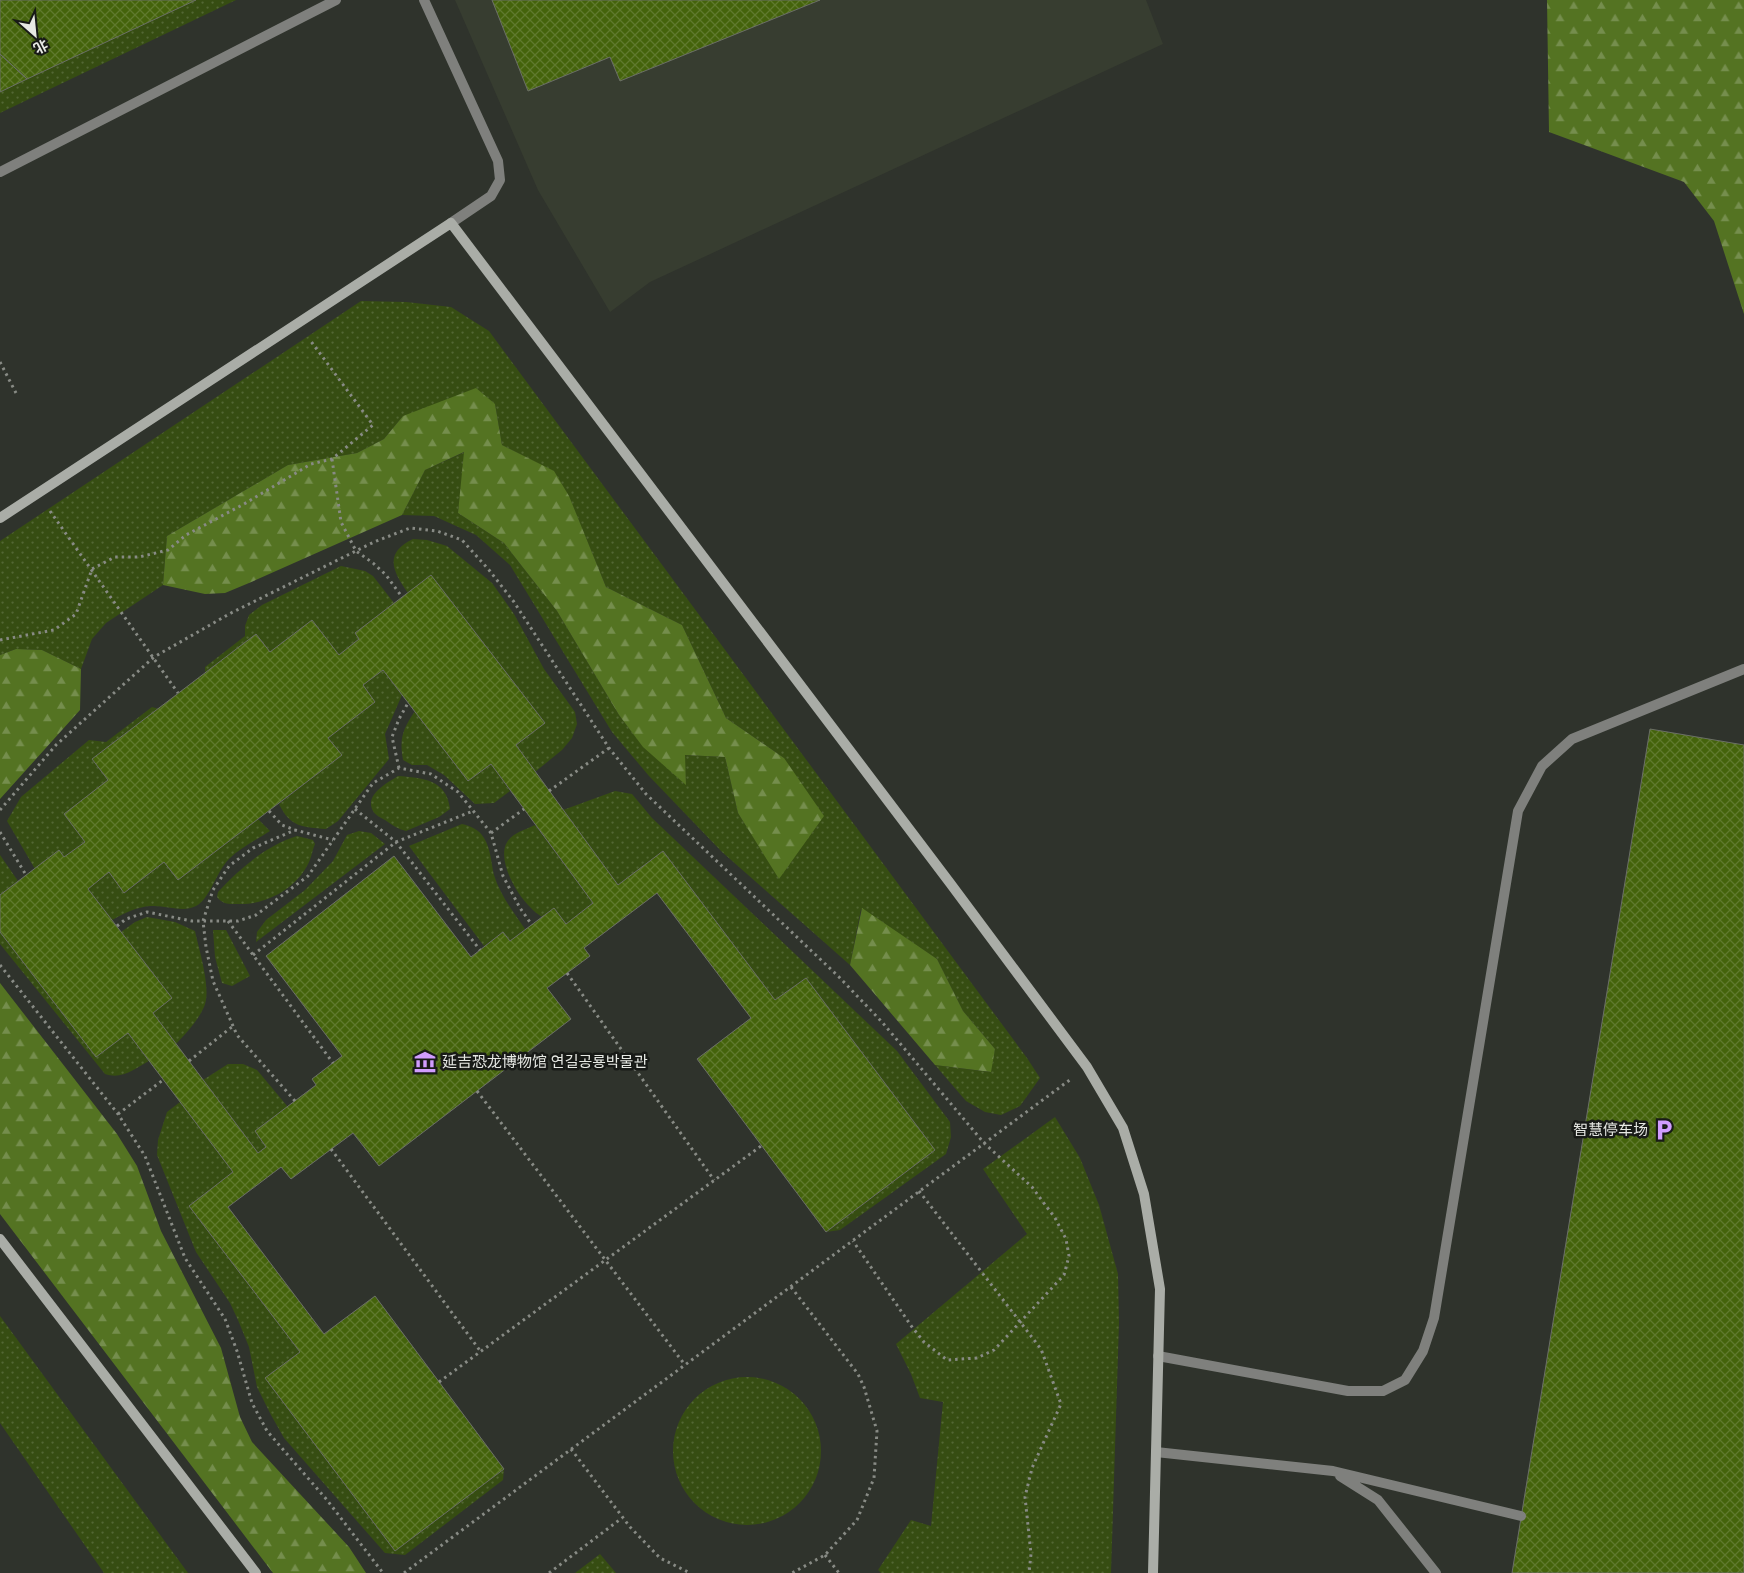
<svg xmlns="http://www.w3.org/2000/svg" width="1744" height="1573" font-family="Raleway,'Noto Sans SC','Noto Sans KR',sans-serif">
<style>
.built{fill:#373d30}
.green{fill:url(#green-dots)}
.forest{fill:url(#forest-firs)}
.building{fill:url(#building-cross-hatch);stroke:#6b6f67;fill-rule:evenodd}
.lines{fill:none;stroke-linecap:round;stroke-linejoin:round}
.path{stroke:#888b85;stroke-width:3;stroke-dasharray:2.5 4;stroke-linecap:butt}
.lane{stroke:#7f807d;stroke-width:10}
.secondary{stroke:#aaada7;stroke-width:10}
.labels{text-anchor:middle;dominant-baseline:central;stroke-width:5;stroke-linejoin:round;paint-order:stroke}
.poi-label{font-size:15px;fill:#e7e9e4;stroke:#181a17;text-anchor:start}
</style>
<defs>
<pattern id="green-dots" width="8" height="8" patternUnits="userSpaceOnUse" patternTransform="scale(1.25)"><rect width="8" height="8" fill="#364d12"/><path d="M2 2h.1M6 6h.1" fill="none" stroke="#536734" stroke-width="1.8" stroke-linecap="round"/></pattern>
<pattern id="forest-firs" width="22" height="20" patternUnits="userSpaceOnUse" patternTransform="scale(1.25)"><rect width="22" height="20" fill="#547322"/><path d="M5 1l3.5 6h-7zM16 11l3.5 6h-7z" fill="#758e4d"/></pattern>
<pattern id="building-cross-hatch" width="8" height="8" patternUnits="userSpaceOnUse" patternTransform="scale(1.25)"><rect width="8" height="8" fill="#44630b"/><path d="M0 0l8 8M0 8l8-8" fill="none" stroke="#5f792e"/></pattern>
</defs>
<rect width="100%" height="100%" fill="#2f332c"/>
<path class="built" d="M455,0h691l17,44 -513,238 -40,30 -72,-122z"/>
<path class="green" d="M0,0h236l-236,113z
M361,301l45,1 45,5 38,24 538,727 13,20 -20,28 -19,9 -16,-3 -19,-11 -31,-36 55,7 5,-23 -32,-38 -26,-52 -76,-50 -11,56 -128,-113 -73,-76 -37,-44 -102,-167 -34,-30 -42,-19 -32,-1 23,-45 40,-18 -7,61 46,30 53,68 62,104 25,32 42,37 -2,-29 41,2 13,56 42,66 4,-121 -58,-40 -44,-93 -76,-38 -37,-90 -15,-25 -52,-27 -7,-41 -92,12 -19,23 -27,14 -69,12 -121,71 -4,49 -57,38 -14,16 -11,30 -39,-19 -26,-1 -16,6v-114z
M413,539l14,1 20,6 45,37 22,31 30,55 31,43 2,12 -5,14 -10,12 -27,22 -19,-27 29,-22 -114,-148 -23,18c-16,-22 -24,-40 5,-54z
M341,566l24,5 8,5 21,27 -39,30 4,6 -20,16 -27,-35 -42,32 -14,-18 -51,39v-6l40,-31v-10l4,-11 13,-10z
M383,670l19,25 -17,39 4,25 -51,62 -12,8c-24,-2 -36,-2 -47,-25l62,-49 -13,-17 47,-36 -12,-17z
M152,707l7,2 -67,50 16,21 -23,62 -21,15 -29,12 -28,-48 14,-24 68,-57 17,2z
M415,711l53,70 23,-17 19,27 -16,12 -19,1 -31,-29 -17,-10h-15l-9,-5c-4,-22 0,-31 12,-49z
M398,776c24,2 49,3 52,33l-11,8 -33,14c-8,-2 -14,-6 -21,-11 -4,-2 -10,-5 -12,-9 -9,-16 14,-28 25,-35z
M615,791l17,3 20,24 245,233 53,71 1,15 -5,17 -106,76 -14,2 109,-82 -129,-172 -31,22 -112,-149 -45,34 -55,-75z
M258,819l12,12c-14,9 -30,17 -41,28 -13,13 -19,40 -33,47 -13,7 -30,-1 -45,0 -15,1 -26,7 -39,14l-24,-31 21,-17 16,21 39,-31 14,18z
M462,824c8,2 17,5 22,14 7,11 7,25 10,37 6,20 20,38 31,54l-15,12 -7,-9 -19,14 -75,-100z
M535,825l58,78 -27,21 -12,-16 -12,9c-4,-3 -9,-6 -12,-10 -13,-12 -32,-45 -24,-63 5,-11 19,-14 29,-19z
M359,831l12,2 14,11 -129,98 1,-10 9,-12 39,-30 28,-29 14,-26z
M297,836l16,4 2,4c-3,7 -4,16 -8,22 -13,24 -42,39 -69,38 -8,0 -15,1 -21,-7l1,-5c23,-24 47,-46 79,-56z
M0,855l18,26 -18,14z
M147,917l28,5 20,9c4,19 17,59 9,76 -6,14 -18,26 -28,37l-23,-31 19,-15 -51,-66 14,-10z
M213,930h13l24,46 -18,10 -10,-3 -7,-26z
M0,932l128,101 21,28c-15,8 -27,19 -44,13l-105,-130z
M228,1064h15l14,6 31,37 -33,24 11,16 -8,6 -55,-73z
M180,1102l53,70 -44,34 111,146 -34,26 128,172 110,-81 -1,11 -98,75 -20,-2 -101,-115 -13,-23 -14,-28 -8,-40 -11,-27 -8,-17 -34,-51 -39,-97 1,-15 9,-28z
M1055,1117l25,41 19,47 19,69 1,49 -8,250h-230l-3,-3 33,-50 20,6 12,-124 -23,-4 -9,-24 -15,-30 131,-110 -44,-65z
M0,1316l188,257h-84l-104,-150z
M673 1451a74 74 0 1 1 148 0a74 74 0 1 1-148 0Z
M600,1554l16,19h-41z"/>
<path class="forest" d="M1547,0h197v314l-30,-93 -30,-39 -135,-50z
M476,388l19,16 7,41 52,26 15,25 37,91 76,38 44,93 58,40 40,58 -45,63 -41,-66 -13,-56 -40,-2 1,30 -43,-38 -24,-32 -62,-104 -53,-68 -46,-30 6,-61 -39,18 -23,45 -153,68 -24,10 -20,1 -42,-9 4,-49 121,-71 69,-12 27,-14 19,-23z
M16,649l26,1 39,19 -1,41 -80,89v-144z
M862,908l75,51 26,52 32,38 -4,23 -56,-7 -85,-100z
M0,983l117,151 20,32 24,65 60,117 19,69 12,25 97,105 17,26h-93l-273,-359z"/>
<path class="building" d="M0,0h196l-169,79 -27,-25z
M492,0h328l-200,81 -10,-24 -82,34z
M0,54l27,25 -27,13z
M431,575l114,148 -29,22 102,140 45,-34 112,149 31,-22 129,172 -109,82 -129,-173 54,-41 -94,-125 -73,55 6,8 -43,32 24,31 -192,147 -26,-33 -62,46 -10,-12 -53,40 96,127 51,-38 129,173 -109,82 -130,-173 35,-26 -111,-146 44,-34 -105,-139 -32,24 -96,-125v-37l59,-45 5,7 21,-15 -21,-28 44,-34 -16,-21 164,-125 14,18 42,-32 27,35 20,-16 -4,-6zM383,670l85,111 23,-17 102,139 -27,21 -12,-16 -44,33 -7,-9 -32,25 -77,-101 -128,100 76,100 -30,23 4,6 -61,46 11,16 -8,6 -105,-140 19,-15 -84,-109 21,-17 15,21 40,-31 14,18 164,-125 -14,-17 47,-36 -12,-17z
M1650,729l94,16v828h-232z"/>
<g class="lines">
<path class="path" d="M0,362l16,31
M332,459l9,63 15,29 17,12 13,12 16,22
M50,511l128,182
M0,640l54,-10 22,-16 16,-45 23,-12h24l29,-7 18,-15 58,-31 67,-40 21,-5 41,-34 -63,-85
M399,768l-7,-31 7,-18 9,-16
M549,791l60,-43
M355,809l41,33 84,108
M0,810l56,-65 98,-88 77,-44 143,-71 36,-14 27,3 25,9 27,30 25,32 95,146 37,46 193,183 43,45 102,121 48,44 23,31 11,21 3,17 -5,19 -70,75 -17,8 -30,2 -23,-18 -12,-15 -59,-86
M269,811l13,14 13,5 38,10
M0,832l26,43
M491,833l33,-24
M228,921l105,142
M117,926l9,-7 21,-7 45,9h46l18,-6 52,-39 65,-93 26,-15 32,6 27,18 33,41 12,43 17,32 12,17
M253,955l143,-113 77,-31
M0,965l118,149 27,42 40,102 40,61 12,32 15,52 15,28 60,69 56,73
M567,973l147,207
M189,1061l44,-35
M477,1091l208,274
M295,1101l-58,-66 -24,-54 -7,-34 -3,-26 10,-31 16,-24 24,-18 42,-18
M118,1114l45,-34
M331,1149l150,203
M919,1191l122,158 20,55 -29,64 -7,29 6,57 -2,19
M791,1287l67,87 6,13 13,44 -3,47 -17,42 -32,35 -33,18
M439,1382l322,-236
M571,1449l59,78 30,31 30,15
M825,1555l14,18
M404,1573l667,-494
M549,1573l73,-55"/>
<path class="lane" d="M424,0l74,161 2,19 -9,16 -40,27
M0,172l336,-172
M1158,1356l190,35h35l22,-11 18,-29 11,-33 84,-507 24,-45 30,-27 172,-70
M1156,1452l177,19 188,45
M1340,1476l38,24 58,73"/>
<path class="secondary" d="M0,518l451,-295 499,660 137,184 36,61 21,66 16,95 -7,284
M0,1239l256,334"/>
</g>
<defs>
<g id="museum-bare" transform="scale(1.725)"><path d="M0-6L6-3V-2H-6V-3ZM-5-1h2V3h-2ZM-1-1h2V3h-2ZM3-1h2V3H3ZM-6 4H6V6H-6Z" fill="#d19dfe" stroke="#181a17" stroke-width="2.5" paint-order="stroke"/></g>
<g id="parking-bare" transform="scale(1.725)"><path d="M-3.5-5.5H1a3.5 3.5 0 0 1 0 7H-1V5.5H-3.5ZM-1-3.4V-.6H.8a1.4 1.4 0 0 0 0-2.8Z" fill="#d19dfe" stroke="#181a17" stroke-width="2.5" paint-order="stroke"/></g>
</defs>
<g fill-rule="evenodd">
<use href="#museum-bare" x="425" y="1062"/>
<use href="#parking-bare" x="1664" y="1130"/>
</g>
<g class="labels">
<g class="poi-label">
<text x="442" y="1062">延吉恐龙博物馆 연길공룡박물관</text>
<text x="1648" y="1130" text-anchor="end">智慧停车场</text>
</g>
</g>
<g transform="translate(35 35) rotate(153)" stroke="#181a17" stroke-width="4" paint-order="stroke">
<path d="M0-4L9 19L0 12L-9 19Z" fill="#e7e9e4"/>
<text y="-8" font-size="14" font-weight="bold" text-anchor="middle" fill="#e7e9e4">北</text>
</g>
</svg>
